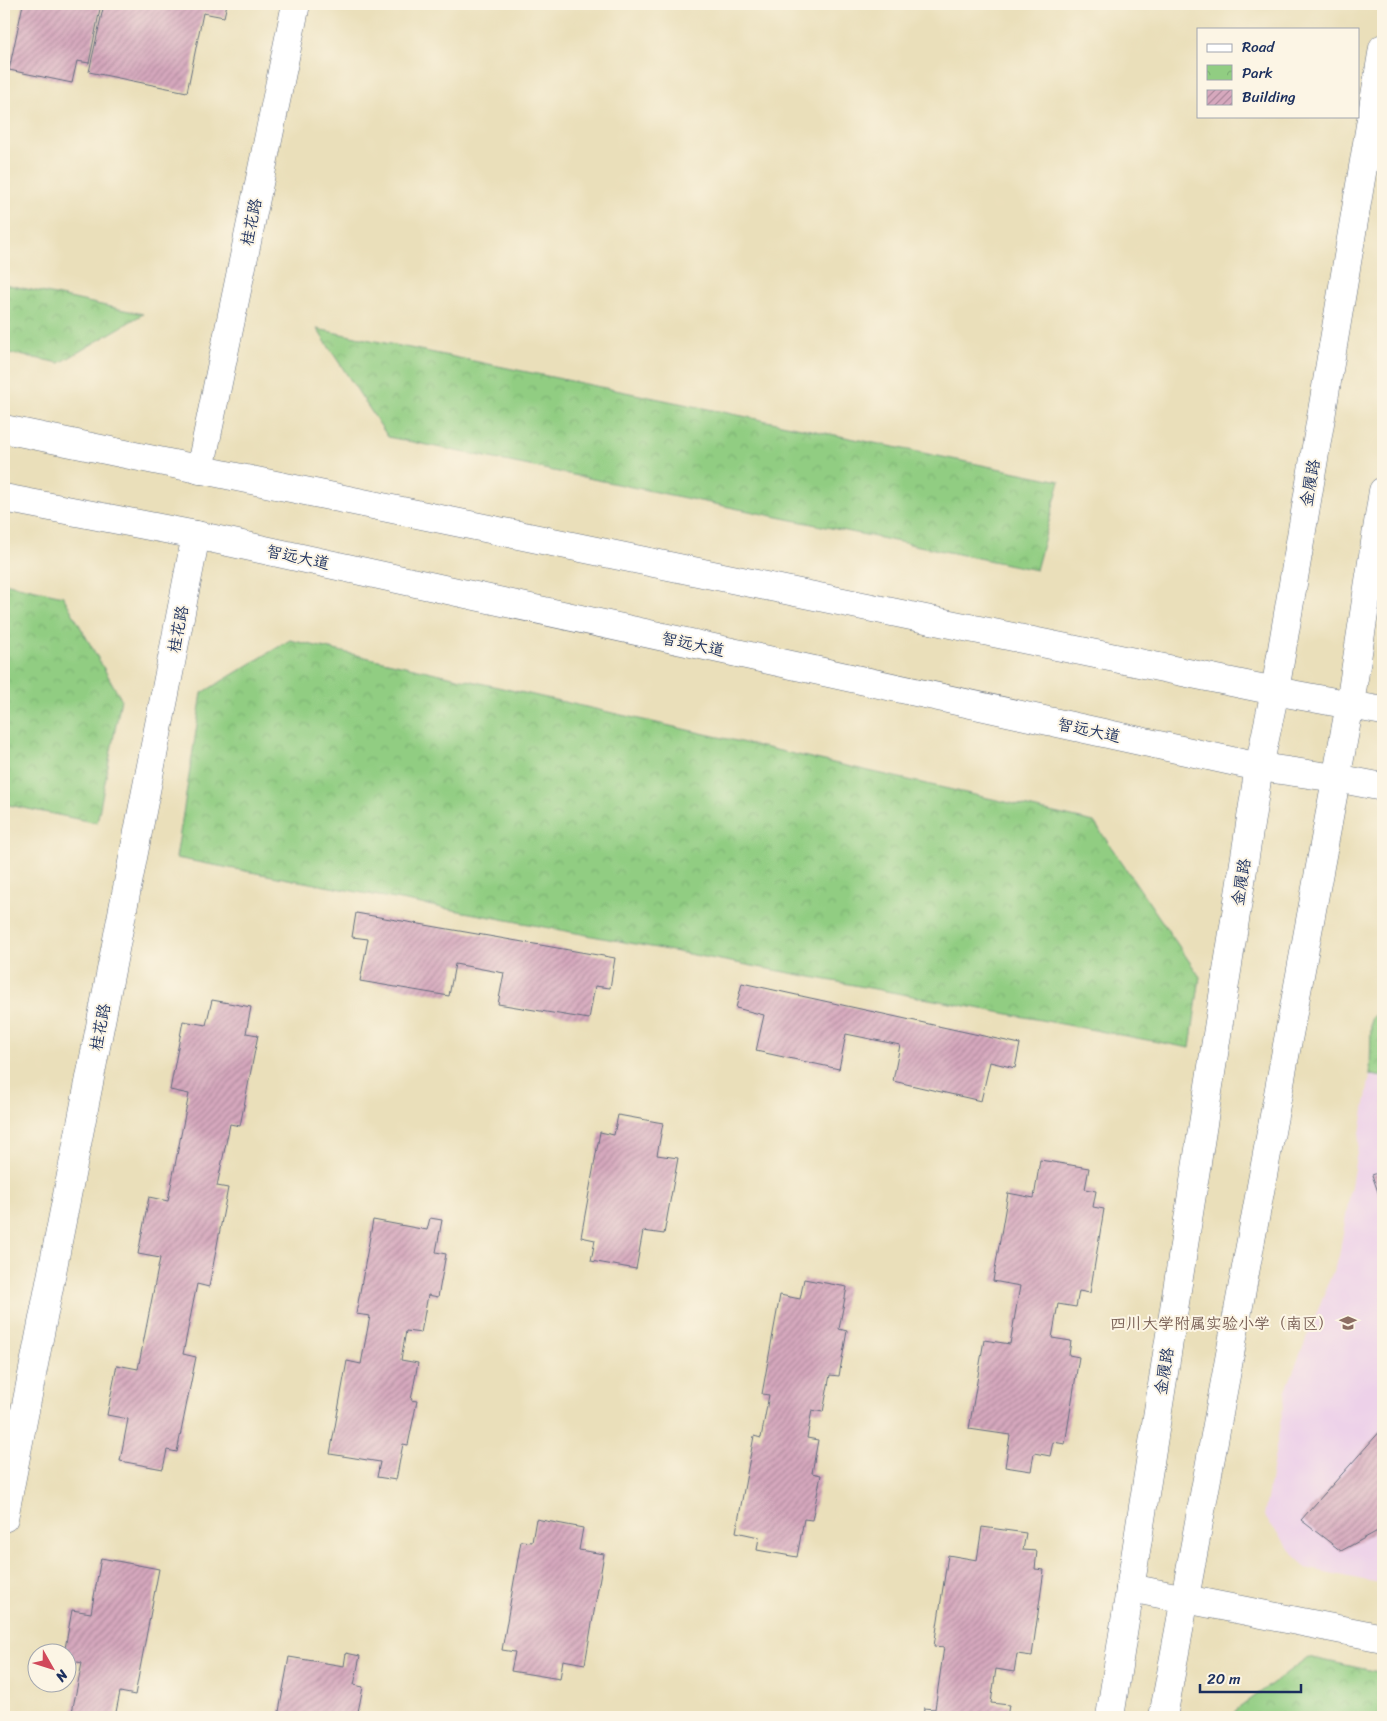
<svg xmlns="http://www.w3.org/2000/svg" width="1387" height="1721" font-family="Sriracha,'LXGW WenKai TC',sans-serif">
<style>
.built{fill:#edd1e9}
.park{fill:url(#park-crowns);stroke:#567e70}
.building{fill:url(#building-hatch)}
.lines{fill:none;stroke-linecap:round;stroke-linejoin:round}
.minor-casing{stroke:#636d7e;stroke-width:29}
.major-casing{stroke:#636d7e;stroke-width:29}
.minor{stroke:#fff;stroke-width:28}
.major{stroke:#fff;stroke-width:28}
.labels{text-anchor:middle;dominant-baseline:central;stroke-width:4;stroke-linejoin:round;paint-order:stroke}
.street-label{font-size:16px;fill:#1b2f5e;stroke:#fcf5e5}
.education-label{font-size:16px;fill:#785e54;stroke:#fcf5e5;text-anchor:end}
</style>
<defs>
<pattern id="park-crowns" width="20" height="18" patternUnits="userSpaceOnUse" patternTransform="scale(1.25)"><rect width="20" height="18" fill="#91cd82"/><path d="M2 6a3 3 0 1 1 6 0M12 15a3 3 0 1 1 6 0" fill="none" stroke="#7cb073"/></pattern>
<pattern id="building-hatch" width="6" height="6" patternUnits="userSpaceOnUse" patternTransform="scale(1.25)"><rect width="6" height="6" fill="#d6a8bd"/><path d="M-1 1l2-2M0 6l6-6M5 7l2-2" fill="none" stroke="#ad899d"/></pattern>
</defs>
<rect width="100%" height="100%" fill="#fcf5e5"/>
<filter id="ink" filterUnits="userSpaceOnUse"><feTurbulence type="fractalNoise" baseFrequency=".02" numOctaves="2"/><feDisplacementMap in="SourceGraphic" scale="10" xChannelSelector="R" yChannelSelector="G"/><feConvolveMatrix kernelMatrix="1 2 1 2 8 2 1 2 1" color-interpolation-filters="sRGB"/></filter>
<filter id="wash" filterUnits="userSpaceOnUse"><feTurbulence type="fractalNoise" baseFrequency=".0096" numOctaves="4" result="noise"/><feDisplacementMap in="SourceGraphic" scale="20" xChannelSelector="R" yChannelSelector="G"/><feGaussianBlur stdDeviation="1.12" result="paint"/><feColorMatrix in="noise" values="0 0 0 0 0 0 0 0 0 0 0 0 0 0 0 0 0 1.4 0 .05"/><feComposite in="paint" operator="in"/></filter>
<g filter="url(#wash)">
<rect width="100%" height="100%" fill="#eadfba"/>
<path class="built" d="M4,4h8l-8,40z
M1370,1075l13,2v507l-78,-16 -41,-52 22,-126 53,-134z"/>
<path class="park" d="M4,284l139,30 -83,49 -56,-11z
M317,329l743,152 -24,89 -648,-133z
M4,583l59,13 58,103 -24,124 -93,-19z
M290,640l804,182 106,155 -10,71 -1014,-190 26,-165z
M1383,1008v69l-13,-2 1,-57z
M1308,1657l75,16v44h-149l1,-6z"/>
<g id="blocks">
<path class="building" d="M23,4h78l-12,59 -12,-2 -5,22 -63,-13z
M104,4h123l-3,13 -21,-4 -16,79 -98,-20z
M356,913l259,45 -5,30 -15,-2 -6,33 -91,-15 6,-31 -49,-9 -6,32 -89,-15 8,-42 -16,-2z
M742,983l278,61 -5,24 -25,-6 -9,39 -88,-20 7,-36 -54,-11 -7,35 -83,-18 8,-36 -28,-7z
M212,1000l39,7 -5,26 12,2 -18,91 -10,-2 -13,62 11,2 -19,99 -12,-3 -14,70 13,3 -19,95 -10,-2 -4,19 -43,-8 8,-42 -21,-4 10,-50 21,4 22,-111 -22,-4 11,-57 19,4 21,-107 -19,-4 13,-69 23,4z
M618,1115l45,8 -6,32 21,3 -14,76 -21,-3 -7,38 -45,-8 4,-21 -14,-3 19,-105 14,3z
M1040,1160l49,8 -4,21 11,2 -3,16 11,2 -14,84 -11,-2 -3,16 -18,-3 -6,34 19,3 -2,14 10,2 -14,87 -12,-2 -3,14 -16,-3 -3,18 -26,-4 5,-32 -41,-6 15,-89 26,4 10,-58 -27,-5 15,-88 26,5z
M1383,1171v35l-11,-31z
M430,1218l12,2 -6,32 10,2 -8,43 -10,-2 -7,38 -15,-2 -5,29 17,3 -7,37 6,1 -9,44 -5,-1 -7,36 -19,-3 3,-15 -50,-8 17,-93 14,3 9,-48 -14,-2 17,-94 54,10z
M804,1279l43,8 -8,42 8,2 -8,45 -9,-1 -7,37 -11,-2 -5,28 11,2 -6,33 9,2 -9,45 -8,-1 -7,38 -40,-7 2,-13 -23,-5 18,-96 7,2 8,-43 -7,-1 18,-99 20,4z
M1383,1428v100l-42,23 -40,-31z
M536,1519l47,9 -4,22 25,4 -19,110 -22,-4 -3,19 -49,-8 4,-19 -13,-2 19,-109 11,1z
M982,1527l44,6 -3,17 14,1 -2,18 9,1 -12,86 -15,-2 -3,18 -18,-3 -5,34 18,2 -2,12h-84l1,-9 11,1 9,-62 -10,-1 14,-91 29,5z
M101,1558l58,11 -24,126 -15,-3 -5,25h-44l11,-54 -14,-3v-6h-4l8,-44 19,3z
M346,1653l14,3 -6,29 9,2 -6,30h-79l11,-60 55,9z"/>
</g>
</g>
<g filter="url(#ink)">
<use href="#blocks" fill-opacity="0" stroke="#636d7e" stroke-width="1"/>
<g class="lines">
<g class="minor-casing">
<path id="minor" d="M200,470l96,-466
M4,1518l192,-983
M1130,1588l253,50"/>
</g>
<g class="major-casing">
<path id="major" d="M4,429l1271,262 108,20
M4,498l192,37 1063,232 77,11 47,9
M1110,1717l149,-950 16,-76 108,-643
M1163,1717l187,-1013 33,-213"/>
</g>
<use href="#minor" class="minor"/>
<use href="#major" class="major"/>
</g>
</g>
<defs>
<g id="school-bare" transform="scale(1.35)"><path d="M0-5L7-2L0 1L-7-2ZM-4 1L0 2.5L4 1V4Q0 6-4 4Z" fill="#8d6e63" stroke="#fcf5e5" stroke-width="2.5" paint-order="stroke"/></g>
</defs>
<g fill-rule="evenodd">
<use href="#school-bare" x="1348" y="1323"/>
</g>
<g class="labels">
<g class="street-label">
<text transform="translate(251 222) rotate(-78)">桂花路</text>
<text transform="translate(1310 483) rotate(-80)">金履路</text>
<text transform="translate(298 557) rotate(12)">智远大道</text>
<text transform="translate(178 629) rotate(-79)">桂花路</text>
<text transform="translate(693 644) rotate(12)">智远大道</text>
<text transform="translate(1089 730) rotate(12)">智远大道</text>
<text transform="translate(1241 882) rotate(-81)">金履路</text>
<text transform="translate(100 1027) rotate(-79)">桂花路</text>
<text transform="translate(1164 1371) rotate(-81)">金履路</text>
</g>
<g class="education-label">
<text x="1334" y="1323">四川大学附属实验小学（南区）</text>
</g>
</g>
<rect width="1387" height="1721" fill="none" stroke="#fcf5e5" stroke-width="20"/>
<rect x="1197" y="28" width="162" height="90" fill="#fcf5e5" stroke="#a2a6af"/>
<rect x="1207" y="44" width="25" height="8" fill="#ffffff" stroke="#a2a6af"/>
<text x="1242" y="52" font-size="15" fill="#1b2f5e">Road</text>
<rect x="1207" y="65" width="25" height="15" fill="url(#park-crowns)" stroke="#a2a6af"/>
<text x="1242" y="78" font-size="15" fill="#1b2f5e">Park</text>
<rect x="1207" y="90" width="25" height="15" fill="url(#building-hatch)" stroke="#a2a6af"/>
<text x="1242" y="102" font-size="15" fill="#1b2f5e">Building</text>
<g transform="translate(52 1668) rotate(129)"><circle r="24" fill="#fcf5e5" stroke="#a2a6af"/>
<path d="M0-4L9 19L0 12L-9 19Z" fill="#d1495b"/>
<text y="-8" font-size="14" font-weight="bold" text-anchor="middle" fill="#1b2f5e">N</text>
</g>
<path d="M1200 1684v8h101v-8" fill="none" stroke="#1b2f5e" stroke-width="2.5"/>
<text x="1207" y="1684" font-size="15" fill="#1b2f5e" stroke="#fcf5e5" stroke-width="4" paint-order="stroke">20 m</text>
</svg>
